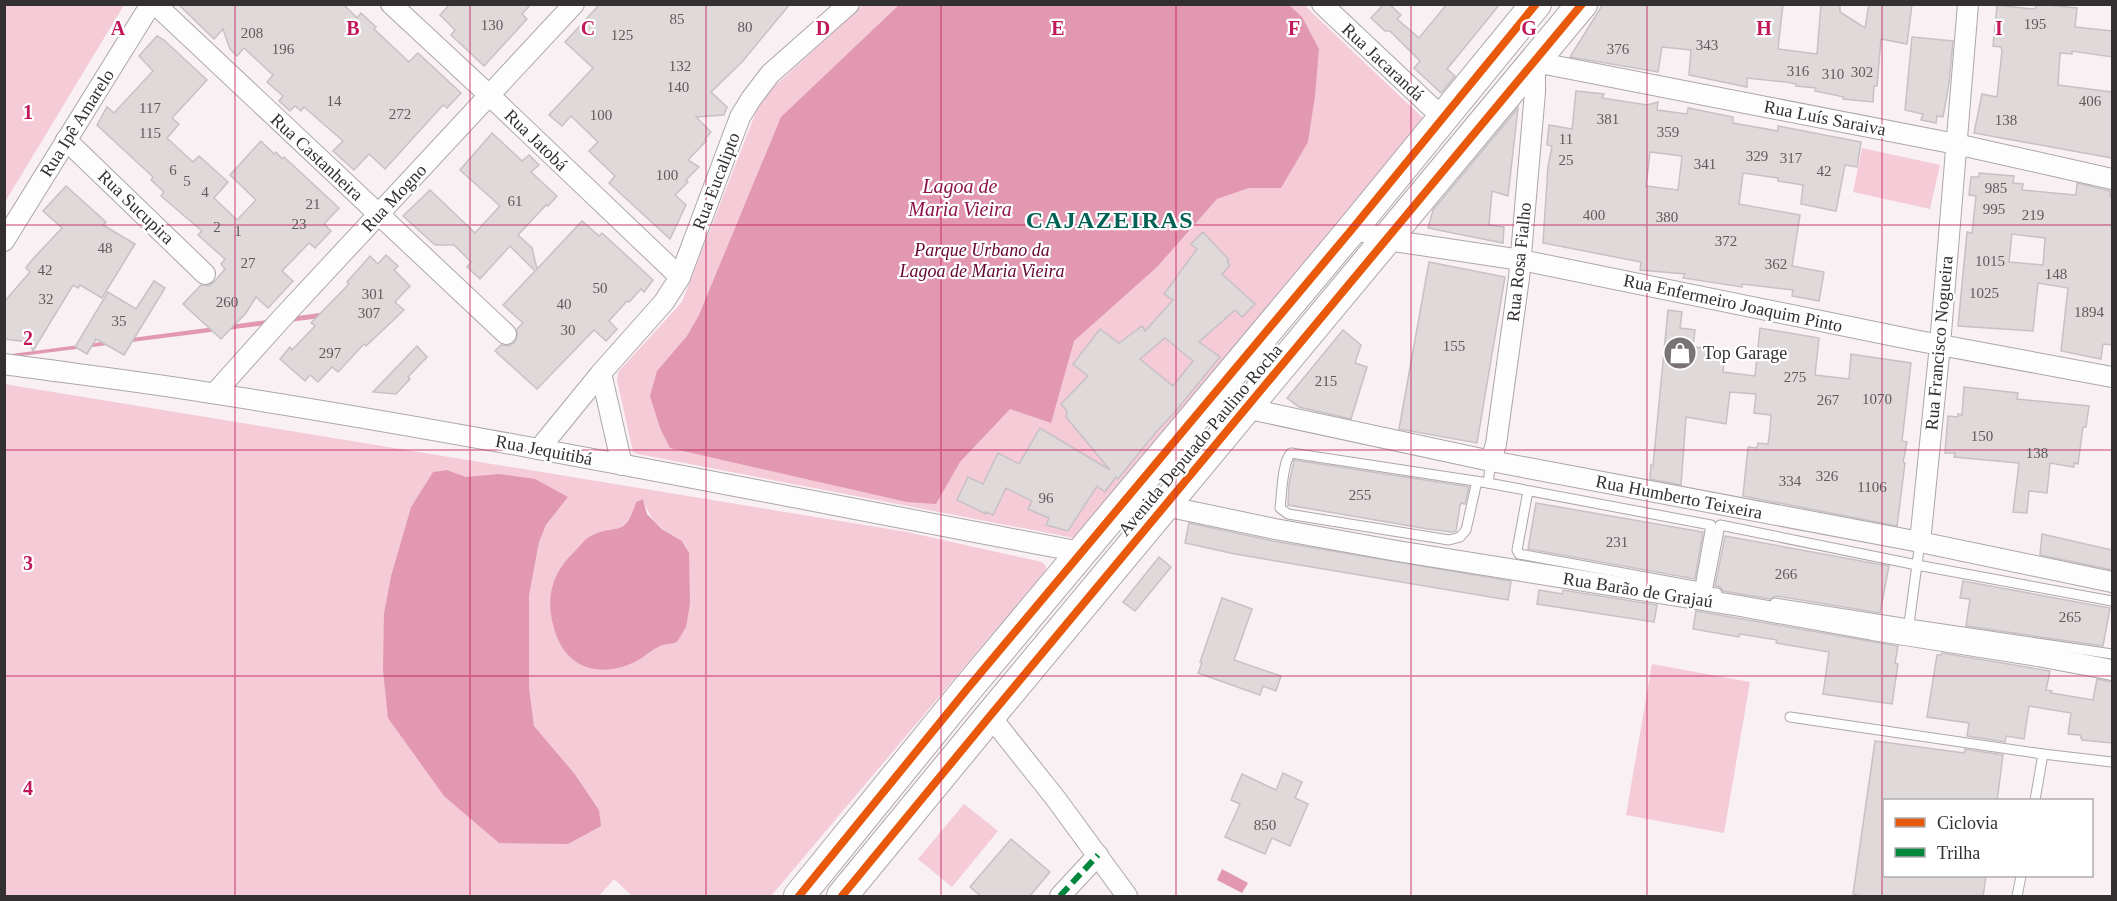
<svg xmlns="http://www.w3.org/2000/svg" width="2117" height="901" font-family="'Times New Roman',serif">
	<style>
		.green { fill: #f4cbd6; fill-rule: evenodd }
		.water { fill: #e198b0 }
		.building { fill: #dfd9da; stroke: #c7c1c3; stroke-width: 1.5; fill-rule: evenodd }
		.lines { fill: none; stroke-linecap: round; stroke-linejoin: round }
		.service-casing { stroke: #ada7a9; stroke-width: 11 }
		.minor-casing { stroke: #ada7a9; stroke-width: 22 }
		.primary-casing { stroke: #ada7a9; stroke-width: 32 }
		.service { stroke: #fefdfd; stroke-width: 9 }
		.minor { stroke: #fefdfd; stroke-width: 20 }
		.primary { stroke: #fefdfd; stroke-width: 30 }
		.quiet { stroke: #00873e; stroke-width: 6; stroke-dasharray: 12 6; stroke-linecap: butt }
		.cycleway-casing { stroke: #fff; stroke-width: 11 }
		.cycleway { stroke: #e8590c; stroke-width: 8 }
		.grid { fill: none; stroke: #c2185b; stroke-width: 1.5; stroke-opacity: 0.55 }
		.labels { text-anchor: middle; stroke-width: 4.5; stroke-linejoin: round; paint-order: stroke }
		.number-label { font-size: 15px; fill: #605a5b }
		.street-label { font-size: 18px; fill: #342f30; stroke: #fff }
		.park-label { font-size: 18px; font-style: italic; fill: #640531; stroke: #fff }
		.poi-label { font-size: 18px; fill: #342f30; stroke: #fff; text-anchor: start }
		.water-label { font-size: 20px; font-style: italic; fill: #8f154b; stroke: #fff }
		.district-label { font-size: 24px; font-weight: bold; letter-spacing: 1.5px; fill: #006155; stroke: #fff }
		.grid-label { font-size: 20px; text-anchor: middle; font-weight: bold; fill: #c2185b; stroke: #fff; stroke-width: 4.5; stroke-linejoin: round; paint-order: stroke }
	</style>
	<rect width="100%" height="100%" fill="#f8f0f2"/>
	<!-- green -->
	<g class="green">
		<path d="M5,4l119,1 -119,197 -1,-197z"/>
		<path d="M863,5h441l123,117 -353,416 -436,-84 -5,-2 -16,-72 1,-8 64,-70 74,-190 9,-17z"/>
		<path d="M1862,148l78,17 -10,44 -77,-17z"/>
		<path d="M4,384l903,148 135,30 4,4v4l-275,326h-139l-18,-17 -15,17h-594zM447,470l19,7 102,20 -22,28 -7,17 -10,54v91l5,39 40,47 25,37 -215,-197 7,-37 20,-69 22,-35zM643,499c5,16 13,26 28,35 3,2 9,5 12,8 15,17 -2,78 -6,100l-18,4 -23,16 -22,7 -25,-132c27,-8 38,-5 47,-35z"/>
		<path d="M1652,664l98,18 -26,151 -98,-18z"/>
		<path d="M964,804l34,27 -46,56 -34,-28z"/>
	</g>
	<!-- water -->
	<g class="water">
		<path d="M1289,5l13,12 17,32 -4,47 -7,46 -27,46h-32l-32,11 -60,68 -83,74 -23,82 -41,-14 -50,53 -24,42 -29,-2 -237,-54 -10,-20 -10,-32 7,-25 30,-35 12,-21 82,-198 118,-112z"/>
		<path d="M335,311l1,5 -331,42 -1,-3z"/>
		<path d="M447,470l19,7 33,-3 36,5 33,18 -22,28 -7,17 -10,54v91l5,39 40,47 25,37 2,16 -33,18 -69,-1 -55,-47 -56,-78 -5,-48 1,-57 7,-37 20,-69 22,-35z"/>
		<path d="M643,499l4,15 15,15 20,12 7,12 1,51 -4,23 -9,15c-5,2 -12,2 -17,4 -9,4 -15,11 -23,15 -32,16 -66,11 -80,-24 -13,-34 -8,-62 19,-87 4,-4 8,-10 13,-13 26,-15 35,4 47,-35z"/>
		<path d="M1222,869l26,14 -6,10 -25,-13z"/>
	</g>
	<!-- building -->
	<g class="building">
		<path d="M178,4h165l14,14 4,-5 15,14 -2,2 35,33 9,-9 43,40 -14,15 -4,-3 -58,64 -16,-15 -15,16 -21,-19 10,-10 -39,-34 -3,4 -6,-5 -5,5 -11,-10 4,-5 -16,-14 6,-7 -29,-27 -7,8 -7,-7 -7,-20 -9,10z"/>
		<path d="M450,4h81l-9,10 5,5 -43,47 -33,-31 4,-5 -15,-15z"/>
		<path d="M600,4h190l-48,58 -31,30 16,15 -3,8 -28,2 15,15 -6,7 1,2 -18,19 11,7 -13,13 2,2 -13,13 11,10 -16,34 -61,-56 6,-7 -26,-25 9,-9 -27,-26 -9,10 -13,-11 44,-47 -28,-26z"/>
		<path d="M1384,4h5l12,11 -4,4 22,19 28,-34h53l-53,65 8,7 -14,17 -27,-25 6,-7 -30,-30h-5l-14,-13z"/>
		<path d="M1603,4h180l-5,45 39,5 4,-50h19v8l25,16 4,-24h43l-5,40 -26,-5 -4,47h-3l-1,16 -30,-3 1,-2 -29,-6 1,-3 -20,-2v-2l-10,-2 -39,-4v9l-58,-12 2,-25 -29,-3 -4,25 -88,-15z"/>
		<path d="M2037,4l40,4 -2,19 37,4v26l-40,-6v3l-12,-1 -2,32 54,7v66l-138,-25 8,-39 15,3 5,-46 -1,-4 -8,-1 4,-41 35,4 4,-1z"/>
		<path d="M157,36l7,4 43,40 -35,38 7,6 -12,14 26,24 6,-6 29,26 -14,16 23,22 19,-20 -26,-25 31,-34 13,13 2,-2 6,7 2,-2 55,51 -15,16 7,7 -16,17 -6,-5 -27,28 11,10 -25,27 -12,-11 -10,16 -25,26 -38,-35 18,-19 7,1 6,-4 11,-13 -4,-5 4,-5 -27,-24 4,-4 -41,-35 3,-4 -13,-12 2,-3 -56,-52 10,-18 7,6 39,-42 -14,-15z"/>
		<path d="M1912,37l41,4 -4,43 -6,33 -6,-1 -1,7 -15,-3 2,-6 -18,-4z"/>
		<path d="M1576,91l28,3 -2,4 45,7 11,-3 -1,8 30,4 1,-6 45,9v6l45,8v-5l83,16 -4,25 -12,-2 -9,46 -35,-7 2,-19 -25,-4v-3l-35,-5 -4,31 61,11 -8,51 32,6 -5,29 -27,-5 1,-6 -51,-6v3l-59,-9 2,-4 -45,-4 1,-8 -98,-19 5,-77 4,-20 -5,-1 2,-20 23,4zM1650,152l32,4 -4,34 -32,-4z"/>
		<path d="M1518,108l-10,88 -16,-5 -3,34 15,2 -1,16 -75,-15 5,-18z"/>
		<path d="M492,133l30,28 7,-6 10,10 -8,7 26,24 -9,10 -2,-1 -28,30 14,13 5,21 45,-48 17,15 3,-3 51,47 -9,12 -3,-3 -12,13 -2,-1 -18,20 8,8 -11,12 -12,-11 -57,59 -42,-38 6,-6 8,1 5,-3 3,-6v-8l6,-6 -20,-18 32,-34 -25,-25 -30,33 -13,-12 4,-5 -17,-17h-19l-32,-29 27,-26 45,43 25,-27 -40,-36z"/>
		<path d="M1979,173l35,3 -1,7 10,1 -1,6 54,5 1,-12 33,8v5l2,1v148l-9,-1 -2,15 -40,-8 7,-63 -30,-5 -5,48 -75,-5 9,-94 5,1 4,-37 -7,-1 2,-18h8zM2012,234l33,4 -2,27 -34,-3z"/>
		<path d="M66,186l40,36 -3,3 32,19 -33,54 -22,-13 -2,3 -5,-3 -40,66 -4,-9 -25,-3v-37l26,-30 -4,-4 5,-7 31,-33 -19,-17z"/>
		<path d="M1203,232l26,28 -2,2 3,3 -8,9 33,30 -13,13 -7,-7 -36,32 21,15 -46,56 -18,19 -38,47 -2,-2 -11,15 -8,-6 -29,45 -22,-6 3,-7 -21,-9 4,-8 -26,-13 -13,27 -7,-3v2l-29,-14 11,-23 15,7 15,-31 21,11 21,-36 70,42 -44,-53 1,-6 -6,-7 27,-28 -15,-12 27,-35 19,14 23,-17 3,5 28,-31 -9,-6 33,-45 -6,-5zM1165,338l28,23 -20,25 -33,-27z"/>
		<path d="M386,255l12,11 -4,4 16,16 -15,16 9,8 -38,36 -2,-2 -26,28 -6,-5 -14,15 -8,-7 -5,6 -25,-22 10,-12 2,3 23,-24 -4,-3 38,-39 -2,-2 23,-26 8,8z"/>
		<path d="M1429,262l76,15 -28,166 -78,-14z"/>
		<path d="M154,281l11,7 -41,67 -28,-16 -9,15 -12,-7 33,-55 28,17z"/>
		<path d="M1668,310l14,2 -2,16 15,2 -2,17 21,2 -1,5 12,1 -2,17 32,4 5,-48 59,10 -4,37 34,4 2,-25 60,9 -9,78 5,1 -4,20 2,1 -8,63 -154,-30 5,-49 9,1 1,-5 10,1 2,-15 1,-14 -17,-2 2,-19 -26,-2 -4,32 -40,-7 -5,68 -31,-6 1,-14 2,1z"/>
		<path d="M1343,330l18,15 -6,18 12,4 -16,52 -52,-12 -12,-9z"/>
		<path d="M417,346l10,11 -19,20 2,2 -14,15 -23,-2z"/>
		<path d="M1964,387l54,6 -1,6 72,7 -3,21h-3l-5,37 -4,-1v4l-24,-4 -3,30 -18,-2 -2,22 -14,-1 6,-49 -65,-6 1,-4h-10l3,-37 10,1v-3l4,1z"/>
		<path d="M1294,460l170,26 5,1 -4,17 -4,-1 -1,3 -4,25 -5,1 -23,-3 -140,-24 1,-21z"/>
		<path d="M1536,503l167,29 -8,47 -167,-30z"/>
		<path d="M1189,523l84,18 238,40 -3,19 -273,-46 -50,-11z"/>
		<path d="M2042,534l70,16v20l-72,-15z"/>
		<path d="M1725,536l164,30 -9,47 -104,-17 -6,3 -47,-8 -3,-4 -5,-1z"/>
		<path d="M1159,557l12,10 -36,44 -12,-9z"/>
		<path d="M1963,581l147,27 -7,38 -137,-20 4,-27 -10,-1z"/>
		<path d="M1539,590l23,4 1,-4 94,15 -3,17 -117,-18z"/>
		<path d="M1222,598l30,11 -18,51 47,16 -5,15 -13,-5 -3,9 -62,-22 4,-10 -2,-1z"/>
		<path d="M1696,611l202,35 -3,17 3,1 -6,40 -69,-10 6,-42 -53,-9 1,-3 -37,-6 -1,3 -46,-8z"/>
		<path d="M1942,653l108,18 -4,19 6,1 -1,2 42,7 4,-21 15,3v61l-30,-3 -2,-5 -12,-1 3,-21 -42,-7 -5,33 -18,-3 -1,6 -38,-6 2,-13 -42,-6 10,-62h4z"/>
		<path d="M1875,741l89,12 1,-4 38,6 -6,46h-113v75h102l-3,21h-116l-14,-3z"/>
		<path d="M1283,773l19,9 -7,16 13,6 -18,42 -18,-8 -7,16 -40,-17 15,-33 -9,-4 11,-26 34,16z"/>
		<path d="M1011,839l39,33 -21,25h-47l-12,-10z"/>
	</g>
	<g class="lines">
		<defs>
			<g id="service">
				<path d="M1491,461l-3,22 223,42 -11,62 -181,-33 -2,-4 11,-59"/>
				<path d="M1477,481l-11,49 -6,7 -11,3 -161,-26 -8,-6c2,-14 2,-46 11,-55l197,30"/>
				<path d="M1920,542l-11,82 203,30"/>
				<path d="M1717,593l-10,-1 13,-67 197,40 195,36"/>
				<path d="M1775,603l134,21"/>
				<path d="M1790,717l253,37 69,8"/>
				<path d="M2035,800l8,-46"/>
				<path d="M2017,896l4,-20"/>
			</g>
			<g id="minor">
				<path d="M155,4l351,330"/>
				<path d="M391,4l98,91 191,182"/>
				<path d="M1322,4l122,115"/>
				<path d="M66,140l139,134"/>
				<path d="M1353,228l34,12 134,20 398,81 193,36"/>
				<path d="M4,241l147,-237"/>
				<path d="M4,364c71,10 142,18 213,30 289,45 576,104 864,158"/>
				<path d="M215,393l67,-75 292,-314"/>
				<path d="M1245,408l246,53 429,81 192,40"/>
				<path d="M539,449l62,-76"/>
				<path d="M1491,461l5,-17 23,-166 16,-186v-30l421,82 156,35"/>
				<path d="M622,465l-21,-92 63,-71 16,-25 60,-160 11,-18 19,-25 79,-70"/>
				<path d="M1165,506l110,23 122,22 343,55 133,24 165,26 74,14"/>
				<path d="M1920,542l20,-197 28,-341"/>
				<path d="M990,716l66,83 71,97"/>
				<path d="M1060,896l38,-41"/>
			</g>
			<g id="primary">
				<path d="M799,896l169,-208 385,-460 183,-224"/>
				<path d="M842,896l148,-180 592,-712"/>
			</g>
		</defs>
		<!-- service casing -->
		<use href="#service" class="service-casing"/>
		<!-- minor casing -->
		<use href="#minor" class="minor-casing"/>
		<!-- primary casing -->
		<use href="#primary" class="primary-casing"/>
		<!-- service -->
		<use href="#service" class="service"/>
		<!-- minor -->
		<use href="#minor" class="minor"/>
		<!-- primary -->
		<use href="#primary" class="primary"/>
		<!-- quiet -->
		<path class="quiet" d="M1060,896l38,-41"/>
		<defs>
			<g id="cycleway">
				<path d="M799,896l169,-208 385,-460 183,-224"/>
				<path d="M842,896l148,-180 592,-712"/>
			</g>
		</defs>
		<!-- cycleway casing -->
		<use href="#cycleway" class="cycleway-casing"/>
		<!-- cycleway -->
		<use href="#cycleway" class="cycleway"/>
	</g>
	<!-- grid -->
	<path class="grid" d="M235,4v892M470,4v892M706,4v892M941,4v892M1176,4v892M1411,4v892M1647,4v892M1882,4v892M4,225h2108M4,450h2108M4,676h2108"/>
	<!-- icons -->
	<defs>
		<symbol id="shop-disc" viewBox="-11 -11 22 22"><circle r="9.5" fill="#797374" stroke="#fff"/><path d="M-5-2.5h2.3a2.7 3.5 0 0 1 5.4 0H5L5.5 6h-11ZM-1.5-2.5h3a1.5 2.3 0 0 0-3 0Z" fill="#fff"/></symbol>
	</defs>
	<g fill-rule="evenodd">
		<use href="#shop-disc" x="1661" y="334" width="38" height="38"/>
	</g>
	<g class="labels">
		<!-- number labels -->
		<g class="number-label">
			<text x="677" y="24">85</text>
			<text x="2035" y="29">195</text>
			<text x="492" y="30">130</text>
			<text x="745" y="32">80</text>
			<text x="252" y="38">208</text>
			<text x="622" y="40">125</text>
			<text x="1707" y="50">343</text>
			<text x="283" y="54">196</text>
			<text x="1618" y="54">376</text>
			<text x="680" y="71">132</text>
			<text x="1798" y="76">316</text>
			<text x="1862" y="77">302</text>
			<text x="1833" y="79">310</text>
			<text x="678" y="92">140</text>
			<text x="334" y="106">14</text>
			<text x="2090" y="106">406</text>
			<text x="150" y="113">117</text>
			<text x="400" y="119">272</text>
			<text x="601" y="120">100</text>
			<text x="1608" y="124">381</text>
			<text x="2006" y="125">138</text>
			<text x="1668" y="137">359</text>
			<text x="150" y="138">115</text>
			<text x="1566" y="144">11</text>
			<text x="1757" y="161">329</text>
			<text x="1791" y="163">317</text>
			<text x="1566" y="165">25</text>
			<text x="1705" y="169">341</text>
			<text x="173" y="175">6</text>
			<text x="1824" y="176">42</text>
			<text x="667" y="180">100</text>
			<text x="187" y="186">5</text>
			<text x="1996" y="193">985</text>
			<text x="205" y="197">4</text>
			<text x="515" y="206">61</text>
			<text x="313" y="209">21</text>
			<text x="1994" y="214">995</text>
			<text x="1594" y="220">400</text>
			<text x="2033" y="220">219</text>
			<text x="1667" y="222">380</text>
			<text x="299" y="229">23</text>
			<text x="217" y="232">2</text>
			<text x="238" y="236">1</text>
			<text x="1726" y="246">372</text>
			<text x="105" y="253">48</text>
			<text x="1990" y="266">1015</text>
			<text x="248" y="268">27</text>
			<text x="1776" y="269">362</text>
			<text x="45" y="275">42</text>
			<text x="2056" y="279">148</text>
			<text x="600" y="293">50</text>
			<text x="1984" y="298">1025</text>
			<text x="373" y="299">301</text>
			<text x="46" y="304">32</text>
			<text x="227" y="307">260</text>
			<text x="564" y="309">40</text>
			<text x="2089" y="317">1894</text>
			<text x="369" y="318">307</text>
			<text x="119" y="326">35</text>
			<text x="568" y="335">30</text>
			<text x="1454" y="351">155</text>
			<text x="330" y="358">297</text>
			<text x="1795" y="382">275</text>
			<text x="1326" y="386">215</text>
			<text x="1877" y="404">1070</text>
			<text x="1828" y="405">267</text>
			<text x="1982" y="441">150</text>
			<text x="2037" y="458">138</text>
			<text x="1827" y="481">326</text>
			<text x="1790" y="486">334</text>
			<text x="1872" y="492">1106</text>
			<text x="1360" y="500">255</text>
			<text x="1046" y="503">96</text>
			<text x="1617" y="547">231</text>
			<text x="1786" y="579">266</text>
			<text x="2070" y="622">265</text>
			<text x="1265" y="830">850</text>
		</g>
		<!-- street labels -->
		<g class="street-label">
			<text transform="translate(1383 62) rotate(43)" y="6">Rua Jacarandá</text>
			<text transform="translate(1825 118) rotate(11)" y="6">Rua Luís Saraiva</text>
			<text transform="translate(77 123) rotate(-58)" y="6">Rua Ipê Amarelo</text>
			<text transform="translate(536 140) rotate(44)" y="6">Rua Jatobá</text>
			<text transform="translate(317 157) rotate(43)" y="6">Rua Castanheira</text>
			<text transform="translate(716 181) rotate(-69)" y="6">Rua Eucalipto</text>
			<text transform="translate(394 198) rotate(-47)" y="6">Rua Mogno</text>
			<text transform="translate(136 207) rotate(44)" y="6">Rua Sucupira</text>
			<text transform="translate(1519 262) rotate(-84)" y="6">Rua Rosa Fialho</text>
			<text transform="translate(1733 303) rotate(12)" y="6">Rua Enfermeiro Joaquim Pinto</text>
			<text transform="translate(1939 343) rotate(-85)" y="6">Rua Francisco Nogueira</text>
			<text transform="translate(1200 440) rotate(-50)" y="6">Avenida Deputado Paulino Rocha</text>
			<text transform="translate(544 450) rotate(11)" y="6">Rua Jequitibá</text>
			<text transform="translate(1679 497) rotate(11)" y="6">Rua Humberto Teixeira</text>
			<text transform="translate(1638 590) rotate(9)" y="6">Rua Barão de Grajaú</text>
		</g>
		<!-- park labels -->
		<g class="park-label">
			<text x="982" y="256">Parque Urbano da<tspan x="982" dy="21">Lagoa de Maria Vieira</tspan></text>
		</g>
		<!-- poi labels -->
		<g class="poi-label">
			<text x="1703" y="359">Top Garage</text>
		</g>
		<!-- water labels -->
		<g class="water-label">
			<text x="960" y="193">Lagoa de<tspan x="960" dy="23">Maria Vieira</tspan></text>
		</g>
		<!-- district labels -->
		<g class="district-label">
			<text x="1110" y="228">CAJAZEIRAS</text>
		</g>
	</g>
	<g class="grid-label">
		<text x="118" y="35">A</text>
		<text x="353" y="35">B</text>
		<text x="588" y="35">C</text>
		<text x="823" y="35">D</text>
		<text x="1058" y="35">E</text>
		<text x="1294" y="35">F</text>
		<text x="1529" y="35">G</text>
		<text x="1764" y="35">H</text>
		<text x="1999" y="35">I</text>
		<text x="28" y="119">1</text>
		<text x="28" y="345">2</text>
		<text x="28" y="570">3</text>
		<text x="28" y="795">4</text>
	</g>
	<!-- border -->
	<rect width="2117" height="901" fill="none" stroke="#342f30" stroke-width="12"/>
	<!-- legend -->
	<rect x="1883" y="799" width="210" height="78" fill="#ffffff" stroke="#aeacac" stroke-width="1.5"/>
	<rect x="1895" y="818" width="30" height="9" fill="#e8590c" stroke="#aeacac" stroke-width="1.5"/>
	<text x="1937" y="829" font-size="18" fill="#342f30">Ciclovia</text>
	<rect x="1895" y="848" width="30" height="9" fill="#00873e" stroke="#aeacac" stroke-width="1.5"/>
	<text x="1937" y="859" font-size="18" fill="#342f30">Trilha</text>
</svg>
